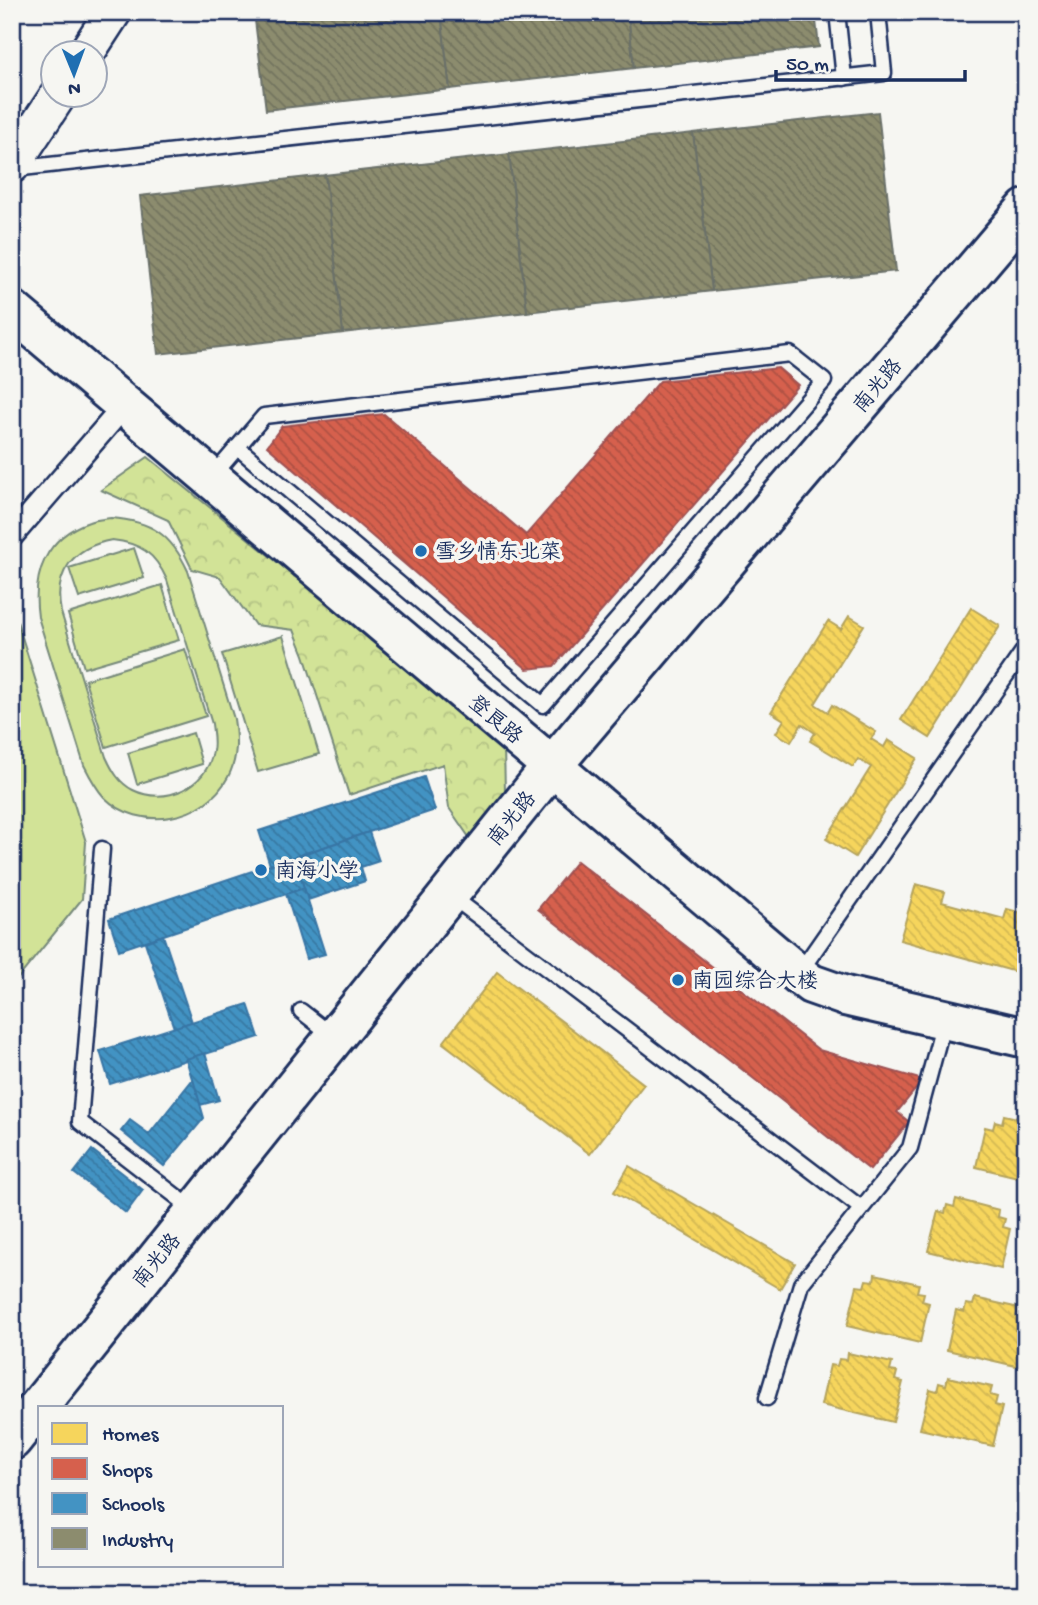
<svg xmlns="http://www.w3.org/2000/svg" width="1038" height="1605" font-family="'Gochi Hand','LXGW WenKai TC',sans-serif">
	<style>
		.green { fill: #d2e397; stroke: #76897a; stroke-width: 2; fill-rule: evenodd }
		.forest { fill: url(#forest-crowns); stroke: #76897a; stroke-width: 2 }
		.homes { fill: url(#homes-back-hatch); stroke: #b4a35d; stroke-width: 2 }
		.shops { fill: url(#shops-back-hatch); stroke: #9e5152; stroke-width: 2 }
		.schools { fill: url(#schools-back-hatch); stroke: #3775a5; stroke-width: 2 }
		.industry { fill: url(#industry-back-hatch); stroke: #6a7069; stroke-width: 2 }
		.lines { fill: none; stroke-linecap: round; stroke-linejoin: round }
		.service-casing { stroke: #1b2f5e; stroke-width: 19 }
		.pedestrian-casing { stroke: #1b2f5e; stroke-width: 26 }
		.tertiary-casing { stroke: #1b2f5e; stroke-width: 40 }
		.secondary-casing { stroke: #1b2f5e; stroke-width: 44 }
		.service { stroke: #f6f6f2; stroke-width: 14 }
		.pedestrian { stroke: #f6f6f2; stroke-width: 21 }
		.tertiary { stroke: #f6f6f2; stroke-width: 35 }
		.secondary { stroke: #f6f6f2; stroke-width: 38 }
		.poi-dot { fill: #1f6fb2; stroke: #f6f6f2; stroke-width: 2.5 }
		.labels { text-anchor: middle; stroke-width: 7; stroke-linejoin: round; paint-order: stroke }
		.street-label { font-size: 21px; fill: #1b2f5e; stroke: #f6f6f2 }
		.poi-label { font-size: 21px; fill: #1b2f5e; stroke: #f6f6f2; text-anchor: start }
	</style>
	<defs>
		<pattern id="forest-crowns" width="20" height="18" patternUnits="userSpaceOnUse" patternTransform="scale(1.75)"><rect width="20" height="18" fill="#d2e397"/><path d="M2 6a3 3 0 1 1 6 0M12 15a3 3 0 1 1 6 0" fill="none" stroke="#b4c385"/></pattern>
		<pattern id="homes-back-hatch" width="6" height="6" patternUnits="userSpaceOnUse" patternTransform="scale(1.75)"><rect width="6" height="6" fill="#f6d55c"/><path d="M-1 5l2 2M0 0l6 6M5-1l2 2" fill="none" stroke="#d2b752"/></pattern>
		<pattern id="shops-back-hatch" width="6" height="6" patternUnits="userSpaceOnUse" patternTransform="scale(1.75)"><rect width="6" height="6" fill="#d6604d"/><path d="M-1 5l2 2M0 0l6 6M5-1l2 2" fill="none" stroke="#ad5043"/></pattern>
		<pattern id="schools-back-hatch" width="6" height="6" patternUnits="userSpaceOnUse" patternTransform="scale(1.75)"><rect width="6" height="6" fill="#4393c3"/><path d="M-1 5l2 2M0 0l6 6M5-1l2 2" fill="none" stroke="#3778a2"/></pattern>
		<pattern id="industry-back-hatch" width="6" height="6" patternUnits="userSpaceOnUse" patternTransform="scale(1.75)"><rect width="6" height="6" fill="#8c8c6e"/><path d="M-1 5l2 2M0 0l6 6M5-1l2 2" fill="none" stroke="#72735e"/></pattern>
	</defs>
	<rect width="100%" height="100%" fill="#f6f6f2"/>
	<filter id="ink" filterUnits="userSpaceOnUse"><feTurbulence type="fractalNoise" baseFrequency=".0143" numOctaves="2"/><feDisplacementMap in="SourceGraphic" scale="14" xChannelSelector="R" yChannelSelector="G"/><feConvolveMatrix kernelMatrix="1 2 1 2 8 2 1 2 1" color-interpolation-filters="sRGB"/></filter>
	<g filter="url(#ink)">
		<!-- green -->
		<g class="green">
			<path d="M111,518c40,3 60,16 77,53l46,148c3,20 4,39 -6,58 -23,44 -88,56 -124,20 -9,-10 -14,-20 -20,-32l-46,-148c-6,-42 7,-80 51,-95 7,-3 15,-3 22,-4zM112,540c28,3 43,13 55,40l45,144c1,9 3,18 1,27 -6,36 -48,55 -80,39 -14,-7 -21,-20 -27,-33l-45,-145c-8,-39 12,-65 51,-72z"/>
			<path d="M134,548l10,30 -65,20 -10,-30z"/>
			<path d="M162,585l17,55 -95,28 -16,-54z"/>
			<path d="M12,605l74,237 -4,57 -70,87z"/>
			<path d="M283,636l36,118 -61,18 -36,-118z"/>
			<path d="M185,649l21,67 -100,31 -21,-67z"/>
			<path d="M193,733l9,31 -65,20 -9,-31z"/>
		</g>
		<!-- forest -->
		<path class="forest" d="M148,457l356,290 1,45 -34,48 -22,-32 -6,-44 -94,31 -45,-140 -10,-25 -39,-5 -35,-48 -28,-8 -24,-49 -67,-30z"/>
		<!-- homes -->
		<g class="homes">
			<path d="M971,608l29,18 -70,112 -29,-18z"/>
			<path d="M849,616l15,9 -49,79 13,8 4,-7 44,27 -5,7 13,8 4,-7 29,18 -62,99 -29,-18 45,-72 -13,-8 -5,8 -43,-26 5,-8 -13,-9 -11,18 -15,-9 8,-13 -13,-8 57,-91 13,8z"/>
			<path d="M916,884l29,8 -3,10 62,17 3,-10 19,5v39l-6,20 -120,-33z"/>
			<path d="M497,972l147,112 -54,70 -147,-111z"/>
			<path d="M1004,1115l22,5v59l-50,-12 9,-40 8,2 2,-8 7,2z"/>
			<path d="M629,1166l166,97 -15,26 -166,-97z"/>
			<path d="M956,1199l43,11 -1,7 7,2 -2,8 7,2 -9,40 -73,-18 10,-40 7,2 2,-8 7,2z"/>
			<path d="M875,1274l44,10 -2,8 7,1 -2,8 7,2 -9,40 -73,-17 10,-40 7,1 2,-7 8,1z"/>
			<path d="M975,1298l44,10 -3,8 8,2 -2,7 4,1v16l-6,25 -73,-17 9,-40 8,2 2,-8 7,1z"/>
			<path d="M848,1353l44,10 -2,8 7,1 -2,8 8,2 -10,40 -72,-17 9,-40 7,1 2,-7 8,1z"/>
			<path d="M948,1377l44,10 -2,8 7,2 -2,8 7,2 -9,39 -73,-17 10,-40 7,2 2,-8 7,2z"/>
		</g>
		<!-- shops -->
		<g class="shops">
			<path d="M778,368l20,17 -244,281 -27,3 -260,-223 15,-20 102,-12 142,121 134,-154z"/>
			<path d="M577,861l242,189 104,30 -26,32 12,10 -39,48 -332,-261z"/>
		</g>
		<!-- schools -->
		<g class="schools">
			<path d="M424,777l11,33 -165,55 -11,-34z"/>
			<path d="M369,832l10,29 -18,6 4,14 -57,19 -14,-43z"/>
			<path d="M294,857l10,31 -185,62 -10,-31z"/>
			<path d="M304,888l21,66 -19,5 -20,-65z"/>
			<path d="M163,935l29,87 -18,6 -29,-86z"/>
			<path d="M248,1004l11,33 -149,47 -10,-33z"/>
			<path d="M205,1053l14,47 -19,5 -14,-46z"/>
			<path d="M193,1079l11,39 -40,48 -43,-35 9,-11 19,14z"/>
			<path d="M92,1150l51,40 -17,23 -52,-40z"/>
		</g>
		<!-- industry -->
		<g class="industry">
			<path d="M254,12h187l9,77 -184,21z"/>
			<path d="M441,12h187l6,56 -184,21z"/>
			<path d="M628,12h187l4,35 -185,21z"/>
			<path d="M878,112l18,159 -184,20 -19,-158z"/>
			<path d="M693,133l19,158 -185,21 -18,-158z"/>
			<path d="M509,154l18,158 -184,21 -18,-158z"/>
			<path d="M325,175l18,158 -185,21 -18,-158z"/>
		</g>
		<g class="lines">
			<defs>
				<g id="service">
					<path d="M837,12l7,66"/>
					<path d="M13,169l871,-96 -6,-61"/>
					<path d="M212,477l52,-61 526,-62 34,27 -281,324 -306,-258"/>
					<path d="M102,849l-22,273 114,88"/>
					<path d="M450,895l411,313"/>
					<path d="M799,973l227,-326"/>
					<path d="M301,1011l32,25"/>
					<path d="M767,1398l34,-114 109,-136 34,-127"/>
				</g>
				<path id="pedestrian" d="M12,536l113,-131"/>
				<g id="tertiary">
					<path d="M87,52l26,-40"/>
					<path d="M12,165l47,-71"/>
				</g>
				<g id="secondary">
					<path d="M12,310l786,664 13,10 34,12 181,42"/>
					<path d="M12,1440l540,-674 474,-557"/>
				</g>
			</defs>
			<!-- service casing -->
			<use href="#service" class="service-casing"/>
			<!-- pedestrian casing -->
			<use href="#pedestrian" class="pedestrian-casing"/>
			<!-- tertiary casing -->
			<use href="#tertiary" class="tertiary-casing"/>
			<!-- secondary casing -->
			<use href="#secondary" class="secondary-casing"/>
			<!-- service -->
			<use href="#service" class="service"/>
			<!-- pedestrian -->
			<use href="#pedestrian" class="pedestrian"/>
			<!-- tertiary -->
			<use href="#tertiary" class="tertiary"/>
			<!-- secondary -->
			<use href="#secondary" class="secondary"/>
		</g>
	</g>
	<!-- markers -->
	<g class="poi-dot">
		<circle cx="421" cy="551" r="7"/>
		<circle cx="261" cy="870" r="7"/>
		<circle cx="678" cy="980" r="7"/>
	</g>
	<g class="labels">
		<!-- street labels -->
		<g class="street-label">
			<text transform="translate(877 385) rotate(-50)" y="7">南光路</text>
			<text transform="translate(496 719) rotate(40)" y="7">登良路</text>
			<text transform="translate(511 818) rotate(-51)" y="7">南光路</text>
			<text transform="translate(156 1260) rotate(-51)" y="7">南光路</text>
		</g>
		<!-- poi labels -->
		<g class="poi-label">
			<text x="435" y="558">雪乡情东北菜</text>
			<text x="275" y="877">南海小学</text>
			<text x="692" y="987">南园综合大楼</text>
		</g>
	</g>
	<!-- margin -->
	<rect width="1038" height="1605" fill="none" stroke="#f6f6f2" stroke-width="42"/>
	<rect x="21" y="21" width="996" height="1563" fill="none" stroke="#1b2f5e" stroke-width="2.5" filter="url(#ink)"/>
	<!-- legend -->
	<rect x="38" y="1406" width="245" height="161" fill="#f6f6f2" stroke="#9ea6b7" stroke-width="2"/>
	<rect x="52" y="1423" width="35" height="21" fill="#f6d55c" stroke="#9ea6b7" stroke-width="2"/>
	<text x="102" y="1440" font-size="21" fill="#1b2f5e">Homes</text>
	<rect x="52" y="1458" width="35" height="21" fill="#d6604d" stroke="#9ea6b7" stroke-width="2"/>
	<text x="102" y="1476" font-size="21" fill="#1b2f5e">Shops</text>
	<rect x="52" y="1493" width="35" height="21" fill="#4393c3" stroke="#9ea6b7" stroke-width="2"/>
	<text x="102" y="1510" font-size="21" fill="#1b2f5e">Schools</text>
	<rect x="52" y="1528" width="35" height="21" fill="#8c8c6e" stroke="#9ea6b7" stroke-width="2"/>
	<text x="102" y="1546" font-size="21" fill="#1b2f5e">Industry</text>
	<!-- north arrow -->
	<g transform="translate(74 74) rotate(179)"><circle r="33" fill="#f6f6f2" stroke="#9ea6b7" stroke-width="2"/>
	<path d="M0-5L12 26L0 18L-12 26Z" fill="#1f6fb2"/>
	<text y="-10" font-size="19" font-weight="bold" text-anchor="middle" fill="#1b2f5e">N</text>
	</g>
	<!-- scale -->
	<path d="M776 70v10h189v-10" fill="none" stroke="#1b2f5e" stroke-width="3.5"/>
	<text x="786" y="70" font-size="21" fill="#1b2f5e" stroke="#f6f6f2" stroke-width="5" paint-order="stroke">50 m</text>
</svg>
